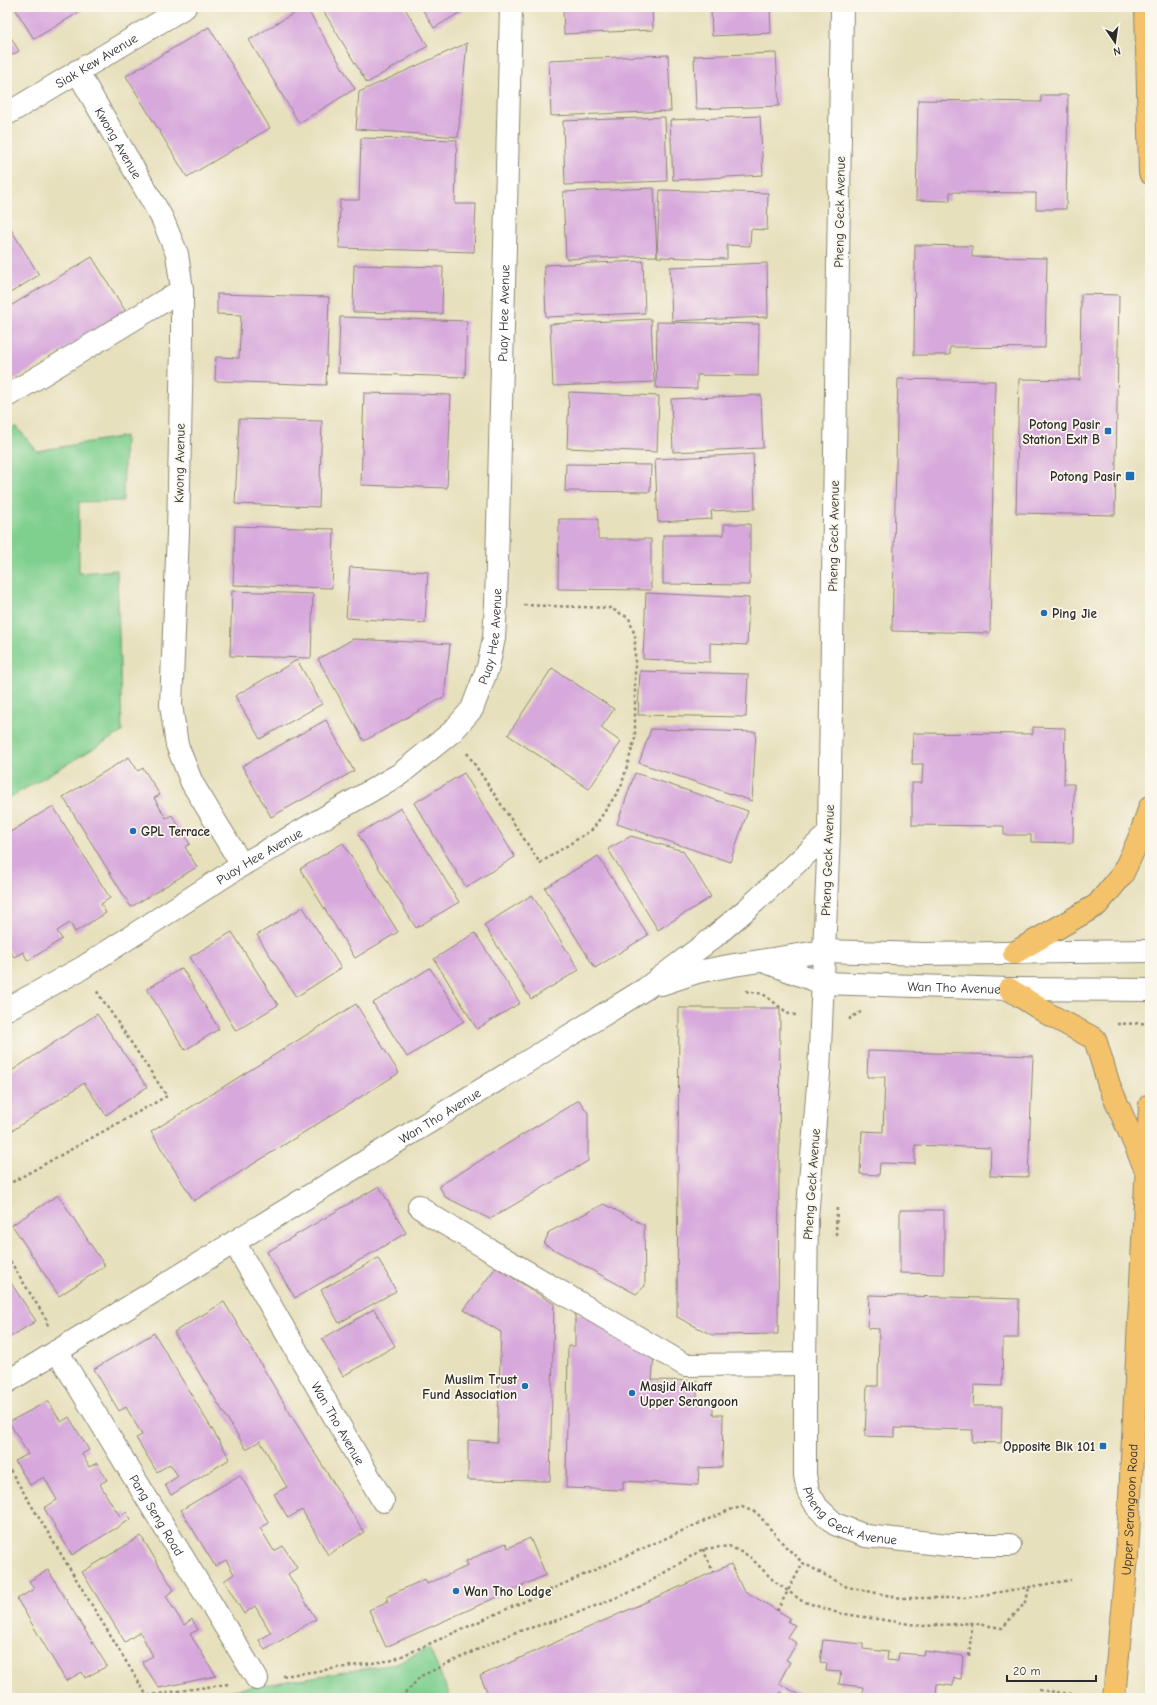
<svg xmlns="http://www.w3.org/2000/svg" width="1157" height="1705" font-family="'Comic Neue',sans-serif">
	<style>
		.green { fill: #7fcf8f; stroke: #557d5d }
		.building { fill: #d7a8dc }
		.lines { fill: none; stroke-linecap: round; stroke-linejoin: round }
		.minor-casing { stroke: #898674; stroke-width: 24 }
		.major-casing { stroke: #898674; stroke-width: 24 }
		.path { stroke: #898674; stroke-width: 2.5; stroke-dasharray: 3 3; stroke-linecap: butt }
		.minor { stroke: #fff; stroke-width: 22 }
		.major { stroke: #f4c26a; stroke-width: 22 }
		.poi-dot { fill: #1f6fb2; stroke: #fbf7ec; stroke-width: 1.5 }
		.labels { text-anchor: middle; stroke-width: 3.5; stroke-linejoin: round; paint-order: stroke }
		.street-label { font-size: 13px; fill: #2b2b2b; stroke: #fbf7ec }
		.poi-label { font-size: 13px; font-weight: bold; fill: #2b2b2b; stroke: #fbf7ec; text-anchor: end }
	</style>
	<rect width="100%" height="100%" fill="#fbf7ec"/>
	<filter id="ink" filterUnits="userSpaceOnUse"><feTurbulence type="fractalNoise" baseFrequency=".025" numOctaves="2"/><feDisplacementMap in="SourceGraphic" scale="8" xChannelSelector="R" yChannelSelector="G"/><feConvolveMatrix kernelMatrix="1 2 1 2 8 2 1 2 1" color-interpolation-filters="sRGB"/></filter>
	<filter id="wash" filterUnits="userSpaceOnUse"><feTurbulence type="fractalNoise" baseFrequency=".012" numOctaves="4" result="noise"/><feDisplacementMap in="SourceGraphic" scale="16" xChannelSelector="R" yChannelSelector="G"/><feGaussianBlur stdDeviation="0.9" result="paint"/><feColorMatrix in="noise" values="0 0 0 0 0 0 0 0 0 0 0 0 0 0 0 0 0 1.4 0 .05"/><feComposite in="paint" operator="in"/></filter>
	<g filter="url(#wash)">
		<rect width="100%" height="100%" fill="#e7e0bd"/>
		<!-- green -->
		<g class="green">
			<path d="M16,426l21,25 88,-15 -2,65 -44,1v71l38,-3 5,162 -115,67v-368z"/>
			<path d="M429,1648l22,50h-268l211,-34z"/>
		</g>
		<g id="blocks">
			<!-- building -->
			<g class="building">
				<path d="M14,7h74l-54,32z"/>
				<path d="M304,7h2l49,82 -56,34 -50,-83z"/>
				<path d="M321,7h83l24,39 -61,37z"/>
				<path d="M421,7h48l-35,21z"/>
				<path d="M563,7h89l1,23 -89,4z"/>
				<path d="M711,7h59l1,26 -59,3z"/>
				<path d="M209,27l61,101 -83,49 -61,-101z"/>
				<path d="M7,31l12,20 -12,7z"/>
				<path d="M467,43l-9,94 -102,-8 3,-37z"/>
				<path d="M776,53l3,53 -83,3 -2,-53z"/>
				<path d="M668,55l3,56 -120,5 -2,-56z"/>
				<path d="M1041,95h27l-2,114h-30v-16l-86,-1v9l-34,-1 2,-100 123,2z"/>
				<path d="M760,116l3,59 -90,5 -3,-60z"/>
				<path d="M665,117l2,64 -102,4 -2,-64z"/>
				<path d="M361,138l96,2 -2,64h21l-2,48 -135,-4 1,-48h19z"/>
				<path d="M654,188l3,68 -91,3 -3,-67z"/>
				<path d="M660,190l108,3 -1,37 -16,-1 -1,17 -23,-1v14l-70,-2z"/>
				<path d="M7,223l32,52 -32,20z"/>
				<path d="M915,245l57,1v11l75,1 -2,90 -95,-1v8h-36z"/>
				<path d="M92,257l34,55 -119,72v-76z"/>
				<path d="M643,261l2,52 -99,4 -2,-52z"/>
				<path d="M767,263l1,54 -96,4 -2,-54z"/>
				<path d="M354,265l89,2 -1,47 -89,-2z"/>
				<path d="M217,294l112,3 -3,88 -111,-4 1,-24 23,1 2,-43 -24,-1z"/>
				<path d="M1081,294l38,1 -4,220 -99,-2 3,-134 61,1z"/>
				<path d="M340,317l127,4 -2,56 -127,-4z"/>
				<path d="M651,319l3,63 -101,4 -3,-62z"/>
				<path d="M657,322l102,2 -1,52 -61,-1v14l-41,-1z"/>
				<path d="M898,379l97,2 -5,252 -98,-2z"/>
				<path d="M569,392l90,4 -2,56 -90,-4z"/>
				<path d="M364,393l87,2 -4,93 -86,-3z"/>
				<path d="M761,395l2,53 -90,4 -2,-53z"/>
				<path d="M239,419l83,2 -3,86 -84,-3z"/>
				<path d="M753,454l2,55 -44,2 1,8 -54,3 -3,-63z"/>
				<path d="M566,464l85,1 -1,27 -85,-1z"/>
				<path d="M559,519h39v20h53v51l-93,-1z"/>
				<path d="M724,524h26v61l-87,-1v-49h61z"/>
				<path d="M235,526l99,3 -2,59 -99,-3z"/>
				<path d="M350,567l78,5 -3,51 -79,-5z"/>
				<path d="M232,591l81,3 -2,64 -81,-2z"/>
				<path d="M646,593l103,5 -2,47 -37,-2v19l-67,-3z"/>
				<path d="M353,639l97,5 -6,53 -80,44 -46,-82z"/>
				<path d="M297,660l25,44 -62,35 -25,-43z"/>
				<path d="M552,668l62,41 -13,19 20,14 -32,47 -81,-54z"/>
				<path d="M640,671l108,3 -2,43 -108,-2z"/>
				<path d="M326,720l28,51 -83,46 -29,-51z"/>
				<path d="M1033,727l32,1 -1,56h10l-1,59 -42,-1v-7h-27v-9l-92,-1v-42h10l1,-19h-11l1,-31 120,1z"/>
				<path d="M651,729l105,3 -4,69 -113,-38z"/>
				<path d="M129,757l9,14 5,-3 17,27 -6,3 12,20 6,-3 18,29 -5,3 12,20 -66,40 -68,-110z"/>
				<path d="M464,773l51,84 -49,30 -52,-84z"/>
				<path d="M635,773l113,38 -18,51 -113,-38z"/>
				<path d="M53,806l57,92 -9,6 5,9 -31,19 -5,-9 -13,8 5,8 -34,22 -5,-9 -9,5 -7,-10v-113z"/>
				<path d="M401,808l58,94 -43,26 -58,-94z"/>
				<path d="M631,836l52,15 28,46 -53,33 -50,-81z"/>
				<path d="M343,843l55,89 -43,26 -55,-89z"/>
				<path d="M598,856l50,79 -53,33 -50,-80z"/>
				<path d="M532,895l47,75 -48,29 -47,-74z"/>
				<path d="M303,907l38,61 -45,29 -39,-62z"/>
				<path d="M232,932l46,73 -42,26 -46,-74z"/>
				<path d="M475,933l45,70 -43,26 -43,-70z"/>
				<path d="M182,968l37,61 -34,21 -38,-61z"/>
				<path d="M430,968l34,53 -57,36 -34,-54z"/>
				<path d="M356,1004l43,69 -205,128 -43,-69z"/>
				<path d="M679,1008h101l-2,326 -66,1 -35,-18z"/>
				<path d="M97,1014l50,73 -41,28 -22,-32 -77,51v-60z"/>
				<path d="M868,1051l165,5 -5,121 -38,-1 1,-28 -76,-3v19l-35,-1 -1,12 -19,-1 2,-43 21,1 2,-55h-18z"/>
				<path d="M579,1100l9,13v48l-98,58 -45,-22 -6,-11z"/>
				<path d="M379,1186l27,47 -111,65 -28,-46z"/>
				<path d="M58,1195l47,71 -46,30 -47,-71z"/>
				<path d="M604,1204l40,21 1,61 -9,8 -92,-50 5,-12z"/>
				<path d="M900,1210h44v64l-44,-1z"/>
				<path d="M378,1258l18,33 -57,32 -18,-33z"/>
				<path d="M496,1267l58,37 -4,177 -82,-1v-40l29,2 4,-110 -37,-22z"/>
				<path d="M7,1277l29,44 -29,18z"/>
				<path d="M869,1295l150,4 -1,39h-15l-1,48 -28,-1 -1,21h29l-1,37 -29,-1 1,-12 -79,-2v9l-29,-1 2,-50h11l1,-57 -11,-1z"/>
				<path d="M224,1302l70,118 70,112 -36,23 -26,-45 -14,8 -14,-24 13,-7 -27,-46 -14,8 -72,-117z"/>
				<path d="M374,1309l21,37 -52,30 -21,-37z"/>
				<path d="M575,1314h9l70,41 -2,25 45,1v23h16v11h10l-1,52 -23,1 -1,17 -75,-4v9l-57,-2 2,-142h7z"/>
				<path d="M154,1333l76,126 -59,36 -6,-10 13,-9 -8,-12 -13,8 -21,-34 6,-3 -16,-28 -7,4 -25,-42z"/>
				<path d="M48,1401l13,21 8,-5 20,33 -7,4 7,13 8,-4 10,17 -7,4 9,16 11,16 6,-4 5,7 -59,36 -28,-47 13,-8 -13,-23 -14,8 -15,-24 13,-7 -19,-32z"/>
				<path d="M240,1475l29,48 -9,5 14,23 9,-5 14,22 -9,6 28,45 -51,31 -6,-10 12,-7 -16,-27 -11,8 -20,-33 10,-7 -8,-14 -11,6 -34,-56z"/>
				<path d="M141,1536l33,54 -8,6 9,15 9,14 8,-6 6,11 -8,4 26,42 -57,12 -17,-26 11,-6 -13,-24 -15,10 -43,-70z"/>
				<path d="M530,1538l16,37 -160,72 -17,-37 19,-9 -2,-4 39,-18 2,5 41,-18 -2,-5 40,-18 2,5z"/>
				<path d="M731,1564l12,26 47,28 -2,4 7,3 -8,12 10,6 -11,17 4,2 -11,21 26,15h-15l-9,-6 -4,6h-287l-10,-22z"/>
				<path d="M48,1570l59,96 -22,12 -3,-6 -16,9 -49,-82 17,-10 -5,-8z"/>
				<path d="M823,1640l40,4v5l25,3 -1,8 11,1 1,-8 24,2 1,-4 39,5 -2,23 -7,-1 -1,8 -16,-2 -1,14h-36l-38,-4 1,-7 -24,-3 2,-12 -15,-1 1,-8 -7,-1z"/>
			</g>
		</g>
	</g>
	<g filter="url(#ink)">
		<use href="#blocks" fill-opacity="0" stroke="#898674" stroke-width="1"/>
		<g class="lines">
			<defs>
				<g id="minor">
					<path id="s1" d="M842,7l-13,826 -10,240 -12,145 -2,146v111l3,16 9,16 18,17 15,6 16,6 82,9h62"/>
					<path id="s2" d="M77,71l85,147 15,36 5,36v53l-4,190 -7,172 6,40 15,38 50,82"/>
					<path id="s3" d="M7,114l178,-107"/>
					<path d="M7,396l175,-106"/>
					<path id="s4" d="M763,961l59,22 187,6 141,1"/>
					<path d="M661,984l36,-12 37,-7 90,-14 99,3 227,-3"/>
					<path id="s5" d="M7,1009l75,-41 160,-103 158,-91 53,-43 19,-22 16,-42 6,-29 2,-34 15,-597"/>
					<path d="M419,1206l11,9 255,150 120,-1"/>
					<path id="s6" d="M234,1242l149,259"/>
					<path id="s7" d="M57,1351l200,328"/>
					<path id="s8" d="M7,1382l638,-393 69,-52 34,-29 81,-75"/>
				</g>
				<g id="major">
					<path d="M1146,7l4,166"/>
					<path d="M1014,953l83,-48 25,-30 16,-34 12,-34"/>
					<path d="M1009,989l39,25 47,25 14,46 36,83"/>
					<path id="s9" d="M1114,1698l13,-142 23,-451"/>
				</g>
			</defs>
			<!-- minor casing -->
			<use href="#minor" class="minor-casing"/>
			<!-- major casing -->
			<use href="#major" class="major-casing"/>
			<!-- path -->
			<g class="path">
				<path d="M467,753l73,110 53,-34 28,-42 14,-49v-102l-6,-18 -19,-10 -87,-3"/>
				<path d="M746,991l17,3 26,20 7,1"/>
				<path d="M850,1020v-2l11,-6"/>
				<path d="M1117,1024l33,-1"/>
				<path d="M7,1185l160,-89 -71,-106"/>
				<path d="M836,1235l1,-29"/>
				<path d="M7,1256l39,63 2,7"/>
				<path d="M7,1465l140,231"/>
				<path d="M703,1549l10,23"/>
				<path d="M777,1611l26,-48"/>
				<path d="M969,1656l3,-33"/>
				<path d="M283,1676l110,-16 336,-150 13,-3 15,6 28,33 18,17 44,24 54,11h63l107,-18"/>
				<path d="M1039,1690l48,6"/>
				<path d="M130,1698l98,-14"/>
				<path d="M401,1698l20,-22 92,-43 51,-15 72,-28 67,-41 26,-3 20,10 25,25 28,20 36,12 85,13 49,-3 30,5 24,-26 3,-15"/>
			</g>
			<!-- minor -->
			<use href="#minor" class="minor"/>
			<!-- major -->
			<use href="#major" class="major"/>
		</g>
	</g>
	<!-- markers -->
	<g class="poi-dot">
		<rect x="1104" y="427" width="8" height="8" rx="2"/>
		<rect x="1125" y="471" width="10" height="10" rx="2"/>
		<circle cx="1044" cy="613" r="4"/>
		<circle cx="133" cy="831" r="4"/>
		<circle cx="525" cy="1386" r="4"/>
		<circle cx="632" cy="1393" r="4"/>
		<rect x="1099" y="1442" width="8" height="8" rx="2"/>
		<circle cx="456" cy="1591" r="4"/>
	</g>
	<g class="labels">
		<!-- street labels -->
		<g class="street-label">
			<text dy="5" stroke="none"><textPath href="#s3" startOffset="104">Siak Kew Avenue</textPath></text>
			<text dy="5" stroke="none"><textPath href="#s2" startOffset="83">Kwong Avenue</textPath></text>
			<text transform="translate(839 212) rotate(-89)" y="5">Pheng Geck Avenue</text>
			<text dy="5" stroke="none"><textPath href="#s5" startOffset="955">Puay Hee Avenue</textPath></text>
			<text transform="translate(179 463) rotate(-89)" y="5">Kwong Avenue</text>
			<text transform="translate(833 536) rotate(-89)" y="5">Pheng Geck Avenue</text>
			<text dy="5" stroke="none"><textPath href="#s5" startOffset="631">Puay Hee Avenue</textPath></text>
			<text dy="5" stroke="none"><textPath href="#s5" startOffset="295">Puay Hee Avenue</textPath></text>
			<text transform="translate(827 860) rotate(-88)" y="5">Pheng Geck Avenue</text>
			<text dy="5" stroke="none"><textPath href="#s4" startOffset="195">Wan Tho Avenue</textPath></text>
			<text dy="5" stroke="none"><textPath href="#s8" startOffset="508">Wan Tho Avenue</textPath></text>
			<text transform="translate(811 1184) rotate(-86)" y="5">Pheng Geck Avenue</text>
			<text dy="5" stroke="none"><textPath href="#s6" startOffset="209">Wan Tho Avenue</textPath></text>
			<text dy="5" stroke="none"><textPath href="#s9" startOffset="189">Upper Serangoon Road</textPath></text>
			<text dy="5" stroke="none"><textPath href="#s1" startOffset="1537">Pheng Geck Avenue</textPath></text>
			<text dy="5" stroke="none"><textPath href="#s7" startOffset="192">Pang Seng Road</textPath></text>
		</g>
		<!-- poi labels -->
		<g class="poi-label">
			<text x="1100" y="429">Potong Pasir<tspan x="1100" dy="15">Station Exit B</tspan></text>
			<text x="1121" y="481">Potong Pasir</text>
			<text x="1052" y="618" text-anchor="start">Ping Jie</text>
			<text x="141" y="836" text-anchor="start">GPL Terrace</text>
			<text x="517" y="1384">Muslim Trust<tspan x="517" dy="15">Fund Association</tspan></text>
			<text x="640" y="1391" text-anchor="start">Masjid Alkaff<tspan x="640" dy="15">Upper Serangoon</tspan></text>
			<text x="1095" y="1451">Opposite Blk 101</text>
			<text x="464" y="1596" text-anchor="start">Wan Tho Lodge</text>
		</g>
	</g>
	<!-- margin -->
	<rect width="1157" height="1705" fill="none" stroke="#fbf7ec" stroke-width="24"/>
	<!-- north arrow -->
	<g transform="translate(1115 42) rotate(167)" stroke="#fbf7ec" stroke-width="3" paint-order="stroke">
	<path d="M0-3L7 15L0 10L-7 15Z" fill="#2b2b2b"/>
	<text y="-6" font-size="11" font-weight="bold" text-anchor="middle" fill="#2b2b2b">N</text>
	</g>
	<!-- scale -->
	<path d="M1007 1675v6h89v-6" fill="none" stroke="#2b2b2b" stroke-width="2"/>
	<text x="1013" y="1675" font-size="12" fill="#2b2b2b" stroke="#fbf7ec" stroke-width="3" paint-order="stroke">20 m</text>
</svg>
